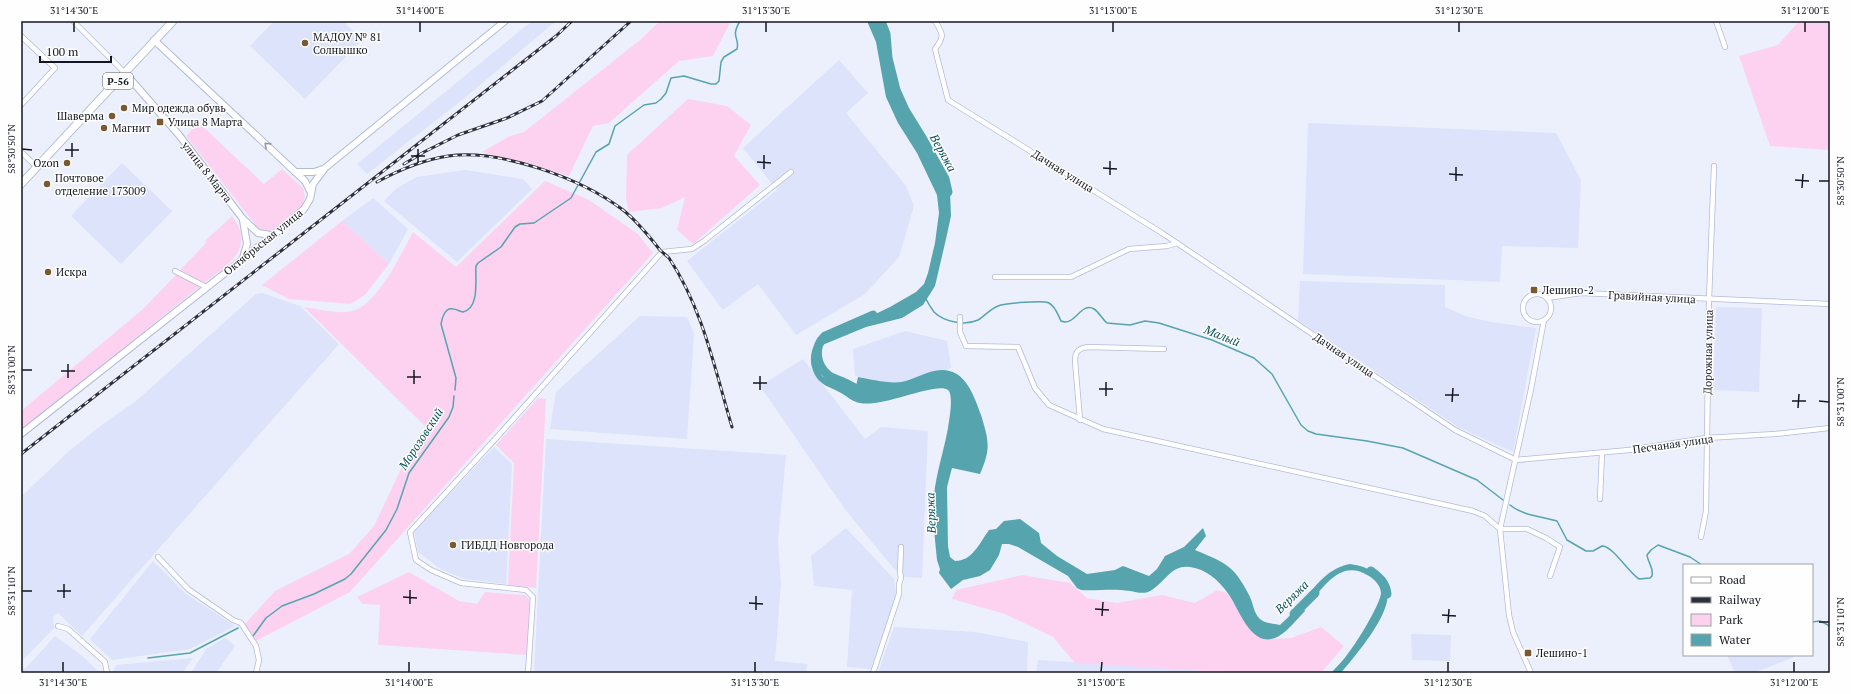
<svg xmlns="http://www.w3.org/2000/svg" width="1851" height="694" font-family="'PT Serif',serif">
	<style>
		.built { fill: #dce3fa }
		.green { fill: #fdd2f0 }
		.water { fill: #56a4ae }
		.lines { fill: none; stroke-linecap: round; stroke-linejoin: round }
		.stream { stroke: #56a4ae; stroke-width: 1.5 }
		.river { stroke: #56a4ae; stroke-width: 9 }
		.street-casing { stroke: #b2bbd8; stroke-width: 6 }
		.secondary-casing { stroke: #b2bbd8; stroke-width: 8 }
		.primary-casing { stroke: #b2bbd8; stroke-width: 9 }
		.street { stroke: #fff; stroke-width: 4.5 }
		.secondary { stroke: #fff; stroke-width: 6 }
		.primary { stroke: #fff; stroke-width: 7 }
		.rail-casing { stroke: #2d303b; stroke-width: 3 }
		.rail { stroke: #fefefe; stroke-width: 1.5; stroke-dasharray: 4.5; stroke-linecap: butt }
		.oneway { stroke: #95979b }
		.ticks { fill: none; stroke: #141721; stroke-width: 1.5 }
		.poi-dot { fill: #785a2e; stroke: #fefefe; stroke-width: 1.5 }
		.labels { text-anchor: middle; stroke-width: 3; stroke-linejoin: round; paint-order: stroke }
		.shield { fill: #fefefe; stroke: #5a5c63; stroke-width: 1 }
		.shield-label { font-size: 10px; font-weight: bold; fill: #141721 }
		.poi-label { font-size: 11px; fill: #141721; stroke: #fefefe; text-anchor: start }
		.street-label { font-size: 11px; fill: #141721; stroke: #fefefe }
		.water-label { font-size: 12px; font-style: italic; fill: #064f57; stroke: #fefefe }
		.neatline { fill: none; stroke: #141721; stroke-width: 1.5 }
		.ticks-label { font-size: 10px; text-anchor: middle; fill: #141721 }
	</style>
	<rect width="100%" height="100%" fill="#ecf0fd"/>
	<!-- built -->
	<g class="built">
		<path d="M274,21h69l19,19 -57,59 -55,-53z"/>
		<path d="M532,21h24l-94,79 -95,74 -10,-10z"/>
		<path d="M839,60l29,33 -22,20 60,73 8,20 -15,51 -34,37 -69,41 -38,-51 -35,26 -36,-49 90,-71 -34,-42z"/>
		<path d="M1308,123l248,10 25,47 -3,68 -76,-2 -2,36 -197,-8z"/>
		<path d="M122,163l50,48 -51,53 -50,-48z"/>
		<path d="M465,170l58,9 9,10 -75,73 -73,-61 13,-13 20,-11z"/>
		<path d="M373,198l35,31 -19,35 -47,-43z"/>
		<path d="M1300,281l145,4v22l20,9 26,6 45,6 -23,124 -55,-25 -160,-107z"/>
		<path d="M262,293l38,13 39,38 -257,292 -24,-23 -5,4 1,11 -31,32h-2v-163l47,-45 31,-25 37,-26 120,-107z"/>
		<path d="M1716,307l46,1 -3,84 -46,-2z"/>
		<path d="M640,316l47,1 7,17 -7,105 -137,-10 6,-37z"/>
		<path d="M905,331l42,10 4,27 -49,17 -47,-9 -2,-27z"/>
		<path d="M803,359l62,80 16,-12 47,4 -6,147 -18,-1 -8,-6 -49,-59 -87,-126z"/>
		<path d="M546,439l240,16 -8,86 3,43 -6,77 32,3 -1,9h-272z"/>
		<path d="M494,447l18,17 -6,120 -41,-5 -23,-9 -24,-18 -4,-21z"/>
		<path d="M846,528l48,51 2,15 -25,75 -24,-2 5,-77 -38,-4 -3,-30z"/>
		<path d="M153,561l33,33 49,32 -45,23 -78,11 -22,-21z"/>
		<path d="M894,627l81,5 53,10 -1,31h-149z"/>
		<path d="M1411,634l40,1 -1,26 -38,-1z"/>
		<path d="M55,636l26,19 19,18h-79v-7l4,3z"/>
		<path d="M225,638l10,8 -19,27h-25l15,-24z"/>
		<path d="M1727,655h65l2,2 -41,16h-18z"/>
		<path d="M193,658l-11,15h-69l3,-8z"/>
		<path d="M1038,660l201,13h-203z"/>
	</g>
	<!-- green -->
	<g class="green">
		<path d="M660,21h71l-18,35 -34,5 -70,62 -16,3 -24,50 -87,-24 28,-16 14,-4 116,-92z"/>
		<path d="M1799,21h31v129l-60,-4 -31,-90 39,-11z"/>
		<path d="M688,99l39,7 24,19 -17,31 26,29 -67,59 -16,-14 8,-33 -23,11 -33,4 -3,-13 1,-44z"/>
		<path d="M199,123l65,61 18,-15 21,19 2,9 -4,12 -27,21 -9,1 -7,-3 -72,-92z"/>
		<path d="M545,181l44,19 49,34 15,19 -303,339 -94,49 -13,-15 32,-35 74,-37 25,-28 27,-57 29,-38 -126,-124c14,2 29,6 43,5 28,-1 54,-58 66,-80l43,35z"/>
		<path d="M232,216c25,33 -5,49 -29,68l-23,-14 26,-27 -1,-2z"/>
		<path d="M342,221l47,43 -24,31 -15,9 -61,-5 -27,-14z"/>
		<path d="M177,274l22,13 -178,144v-20l121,-101z"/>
		<path d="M538,398l8,1 -10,189 -28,-3 6,-122 -18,-18z"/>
		<path d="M409,572l50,29 18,3 8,-12 40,3 3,3 2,5 -3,52 -149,-10 2,-40 -18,-1 -5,-7z"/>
		<path d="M1022,575l48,8 17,15 30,5 45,-8 33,8 22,-13 10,3 24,36 17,10 23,-1 30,-11 23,19 -23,27h-82l-164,-10 -22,-26 -48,-23 -53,-15 4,-9z"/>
	</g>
	<!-- water -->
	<g class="water">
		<path d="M867,21h13l9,19 2,11 -2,13 8,36 31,49 22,42 1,25 -5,23 -11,47 -12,19 -21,13 -36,9 -46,19 -4,11 3,13 3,6 5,3 28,12 3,-14c11,2 32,7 43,5 13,-2 27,-12 41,-12 24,0 32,26 39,45 8,26 10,34 -1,59l-28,-6 -5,19 1,59 2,11 5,4c17,0 24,-17 34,-31l7,-1 8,-8 16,-2 19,14 2,10 16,13 30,18 28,-4 8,-4 26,10 8,-7 8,-13 19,-9 19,-19 3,8 -11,14c31,13 39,15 55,47 3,6 4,17 10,22 6,5 13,4 20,6l21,-20 4,6c-8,8 -16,19 -26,25 -28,16 -40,-29 -52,-44 -9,-12 -21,-23 -37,-25 -20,-3 -26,18 -42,25 -6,2 -12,0 -18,-1 -17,-3 -32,0 -49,-1l-4,-2 -9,-12 -50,-29 -9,-3h-7l-3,11 -9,15 -10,6 -17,4 -12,9 -12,-16 1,-4 -3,-9c-2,-21 -5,-43 -3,-64 2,-23 10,-45 14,-68 1,-7 6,-33 0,-38 -11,-9 -66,18 -88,13 -7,-1 -12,-6 -19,-10 -10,-6 -20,-7 -26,-18 -6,-11 -5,-22 0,-32l75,-36 26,-15 8,-8 4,-11 7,-30 4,-30 -2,-18 -20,-42 -19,-30 -12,-26 -10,-55z"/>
		<path d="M1350,564c12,2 19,4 28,12 3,3 8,8 9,12 7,24 -32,68 -46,85h-10c6,-7 13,-13 18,-21 7,-8 32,-49 32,-59 0,-7 -7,-14 -12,-17 -28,-18 -44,10 -60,27l-3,-6c13,-15 23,-29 44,-33z"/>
	</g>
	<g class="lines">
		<!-- stream -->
		<g class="stream">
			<path d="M926,299c2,4 5,9 8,13 10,10 31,14 44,8 7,-4 12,-11 20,-14 7,-3 46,-6 51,-3 7,4 9,12 12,18 14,6 20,-20 33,-12 5,3 8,10 13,14l23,2 15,-4 14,2 53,17 42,18 18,16 29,51 7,6 8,3 51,7 36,7 74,32 26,20"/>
			<path d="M455,390l1,-12 -15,-54c1,-6 4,-17 12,-15 3,0 6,2 10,3 17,-4 12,-33 13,-46l2,-3 23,-16 14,-20 5,-3 14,-1 37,-25 25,-46 13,-8 6,-18 29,-21 12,-2 5,-4 5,-6 5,-15 13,-2 27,8h5l3,-3 2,-19 3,-5 13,-8c3,-12 -7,-11 3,-28"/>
			<path d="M1510,505c14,11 30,11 47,16l10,19 19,11h7l9,-5c11,0 26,26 37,33l11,-1 2,-2c2,-8 -4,-13 -5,-21l4,-5 7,-5 32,12 12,8"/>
			<path d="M1812,622l8,-1 10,5"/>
			<path d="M253,636l13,-18 16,-12 32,-12 31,-15 6,-5 35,-44 11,-21 12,-36 40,-56 4,-10 1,-11"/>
			<path d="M148,658l42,-5 48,-25"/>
		</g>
		<!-- river -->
		<g class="river">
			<path d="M881,21l5,13 2,24 8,32 9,20 16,26 24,43 3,13"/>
			<path d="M866,392c-8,-1 -14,-6 -21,-9 -5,-3 -12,-4 -17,-8 -12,-10 -15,-28 -3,-39l48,-21"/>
			<path d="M1371,571c8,6 15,12 16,23"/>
			<path d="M1294,614l21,-21"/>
		</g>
		<defs>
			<g id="street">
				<path d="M73,21l52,52"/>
				<path d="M935,21c8,13 10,15 0,28l13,51 214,133 293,197 61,30 113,-10 77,-12 69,-4 55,-6"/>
				<path d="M1716,21l9,26"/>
				<path d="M21,36l34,32 -34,37"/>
				<path d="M21,152l16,15"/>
				<path d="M175,271l31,16"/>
				<path d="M995,277h76l58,-28 38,-3 10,-3"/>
				<circle cx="1537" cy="308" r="14"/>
				<path d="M1547,298l34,-5 249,11"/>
				<path d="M960,317v15l6,14 52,1 17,41 14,17 54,24 370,82 12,5 15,13h27l19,9 14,9 -10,29"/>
				<path d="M1080,420l-5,-59c0,-10 4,-13 14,-14l75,2"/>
				<path d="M1600,499l2,-46"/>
				<path d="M1701,537l5,-26 3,-211 5,-134"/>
				<path d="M158,557l30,32 45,31 8,3 15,23 3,14 -3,13"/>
				<path d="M58,626l10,3 37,33 2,11"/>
				<path d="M528,673l5,-76 -7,-7 -65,-7 -30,-13 -15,-10 -6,-28 88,-96 164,-184 30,-3 12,-8 87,-69"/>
				<path d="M873,673l26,-79v-10l2,-6 -1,-5 1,-26"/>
				<path d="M1531,673l-18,-41 -4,-17 -9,-86 31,-140 13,-69"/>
			</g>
			<g id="secondary">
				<path d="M154,40l151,141 5,10"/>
				<path d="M125,73l54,62 64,84 15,14 13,2"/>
				<path d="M295,172h19l9,-3"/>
				<path d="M243,258l4,-14 -4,-24"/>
				<path d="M21,434l270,-213 13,-12 6,-10 3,-15 12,-16 180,-147"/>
			</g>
			<path id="primary" d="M21,184l152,-163"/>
		</defs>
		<!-- street casing -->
		<use href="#street" class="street-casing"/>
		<!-- secondary casing -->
		<use href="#secondary" class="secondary-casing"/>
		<!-- primary casing -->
		<use href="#primary" class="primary-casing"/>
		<!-- street -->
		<use href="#street" class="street"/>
		<!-- secondary -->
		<use href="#secondary" class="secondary"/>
		<!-- primary -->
		<use href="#primary" class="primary"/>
		<defs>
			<g id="rail">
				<path d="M404,164l20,-12 34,-17 49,-17 35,-17 89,-80"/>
				<path d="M377,182c22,-12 45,-22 71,-26 52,-7 133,22 175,54 14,11 26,26 37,40 3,3 6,5 9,8 34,51 46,112 63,169"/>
				<path d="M21,454c178,-140 357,-278 535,-418l16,-15"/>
			</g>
		</defs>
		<!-- rail casing -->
		<use href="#rail" class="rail-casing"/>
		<!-- rail -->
		<use href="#rail" class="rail"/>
	</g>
	<!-- one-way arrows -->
	<defs><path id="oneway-chevron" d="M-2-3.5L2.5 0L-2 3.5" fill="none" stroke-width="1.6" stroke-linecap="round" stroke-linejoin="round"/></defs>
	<use class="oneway" href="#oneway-chevron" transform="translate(267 145) rotate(-136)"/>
	<!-- ticks -->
	<path class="ticks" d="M74,32v-10M420,32v-10M766,32v-10M1113,32v-10M1459,32v-10M1805,32v-10M22,149l10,1M65,150h14M411,156h14M72,157v-14M757,162l14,1M418,163v-14M1103,168l14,1M764,169v-14M1449,174l14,1M1110,175v-14M1795,180l14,1M1456,181v-14M1819,181h10M1802,188l1,-14M22,370h10M61,371h14M407,377h14M68,378v-14M753,383h14M414,384v-14M1099,389h14M760,390v-14M1445,395h14M1106,396v-14M1792,401h14M1819,401l10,1M1452,402l1,-14M1798,408l1,-14M22,591h10M57,591h14M403,597l14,1M64,598v-14M749,603l14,1M410,604v-14M1095,609l14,1M756,610v-14M1442,615l14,1M1102,616l1,-14M1819,622h10M1448,623l1,-14M63,672v-10M409,672v-10M755,672v-10M1101,672l1,-10M1448,672v-10M1794,672v-10"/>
	<!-- markers -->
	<g class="poi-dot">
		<circle cx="305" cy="43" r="4"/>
		<circle cx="124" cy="108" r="4"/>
		<circle cx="112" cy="116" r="4"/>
		<rect x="156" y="118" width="8" height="8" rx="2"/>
		<circle cx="104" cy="128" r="4"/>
		<circle cx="67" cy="163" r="4"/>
		<circle cx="47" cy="184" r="4"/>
		<circle cx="48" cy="272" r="4"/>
		<rect x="1530" y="286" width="8" height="8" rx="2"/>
		<circle cx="453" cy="545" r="4"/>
		<rect x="1524" y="649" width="8" height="8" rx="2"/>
	</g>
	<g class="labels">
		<!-- shield labels -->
		<rect class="shield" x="103" y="73" width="30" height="16" rx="3"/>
		<g class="shield-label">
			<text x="118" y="85">Р-56</text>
		</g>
		<!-- poi labels -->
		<g class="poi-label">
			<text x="313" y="41">МАДОУ № 81<tspan x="313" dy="13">Солнышко</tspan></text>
			<text x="132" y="112">Мир одежда обувь</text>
			<text x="104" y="120" text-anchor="end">Шаверма</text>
			<text x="168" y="126">Улица 8 Марта</text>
			<text x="112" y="132">Магнит</text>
			<text x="59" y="167" text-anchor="end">Ozon</text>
			<text x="55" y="182">Почтовое<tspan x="55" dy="13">отделение 173009</tspan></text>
			<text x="56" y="276">Искра</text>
			<text x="1542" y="294">Лешино-2</text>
			<text x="461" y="549">ГИБДД Новгорода</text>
			<text x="1536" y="657">Лешино-1</text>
		</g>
		<!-- street labels -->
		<g class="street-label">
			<text transform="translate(1063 171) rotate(32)" y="4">Дачная улица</text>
			<text transform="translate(207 172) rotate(52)" y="4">улица 8 Марта</text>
			<text transform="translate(263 242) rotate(-39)" y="4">Октябрьская улица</text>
			<text transform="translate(1652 297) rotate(3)" y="4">Гравийная улица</text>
			<text transform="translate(1708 352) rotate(-89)" y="4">Дорожная улица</text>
			<text transform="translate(1344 355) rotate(34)" y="4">Дачная улица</text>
			<text transform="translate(1673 444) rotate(-8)" y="4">Песчаная улица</text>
		</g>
		<!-- water labels -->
		<g class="water-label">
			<text transform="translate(943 153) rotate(61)" y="4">Веряжа</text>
			<text transform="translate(1222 336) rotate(22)" y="4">Малый</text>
			<text transform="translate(421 439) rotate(-57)" y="4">Морозовский</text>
			<text transform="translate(931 513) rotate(-92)" y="4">Веряжа</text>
			<text transform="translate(1292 597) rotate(-45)" y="4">Веряжа</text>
		</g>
	</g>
	<!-- border -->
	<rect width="1851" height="694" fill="none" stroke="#fefefe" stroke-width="44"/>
	<!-- legend -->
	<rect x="1683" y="564" width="130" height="92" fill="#fefefe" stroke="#a0a2a6"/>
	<rect x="1691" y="577" width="20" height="6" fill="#ffffff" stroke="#a0a2a6"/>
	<text x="1719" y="584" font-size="12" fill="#141721">Road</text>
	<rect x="1691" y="597" width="20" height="6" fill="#2d303b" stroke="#a0a2a6"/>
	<text x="1719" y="604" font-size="12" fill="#141721">Railway</text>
	<rect x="1691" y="614" width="20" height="12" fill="#fdd2f0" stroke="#a0a2a6"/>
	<text x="1719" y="624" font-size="12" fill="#141721">Park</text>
	<rect x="1691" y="634" width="20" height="12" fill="#56a4ae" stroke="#a0a2a6"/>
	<text x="1719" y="644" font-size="12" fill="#141721">Water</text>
	<!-- scale -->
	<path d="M40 56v6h71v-6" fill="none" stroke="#141721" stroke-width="2"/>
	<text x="46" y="56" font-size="12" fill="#141721" stroke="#fefefe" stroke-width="3" paint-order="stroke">100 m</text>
	<rect x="22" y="22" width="1807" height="650" class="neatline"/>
	<g class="ticks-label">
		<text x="74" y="14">31°14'30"E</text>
		<text x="420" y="14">31°14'00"E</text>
		<text x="766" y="14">31°13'30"E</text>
		<text x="1113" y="14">31°13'00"E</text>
		<text x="1459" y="14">31°12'30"E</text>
		<text x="1805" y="14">31°12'00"E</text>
		<text transform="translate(11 149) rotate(-90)" y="4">58°30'50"N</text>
		<text transform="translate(1840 181) rotate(-90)" y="4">58°30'50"N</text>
		<text transform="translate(11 370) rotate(-90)" y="4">58°31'00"N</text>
		<text transform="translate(1840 402) rotate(-90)" y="4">58°31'00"N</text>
		<text transform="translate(11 591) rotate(-90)" y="4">58°31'10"N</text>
		<text transform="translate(1840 622) rotate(-90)" y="4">58°31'10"N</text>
		<text x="63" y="686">31°14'30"E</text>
		<text x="409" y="686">31°14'00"E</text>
		<text x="755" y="686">31°13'30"E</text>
		<text x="1101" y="686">31°13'00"E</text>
		<text x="1448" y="686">31°12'30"E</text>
		<text x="1794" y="686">31°12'00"E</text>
	</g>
</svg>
